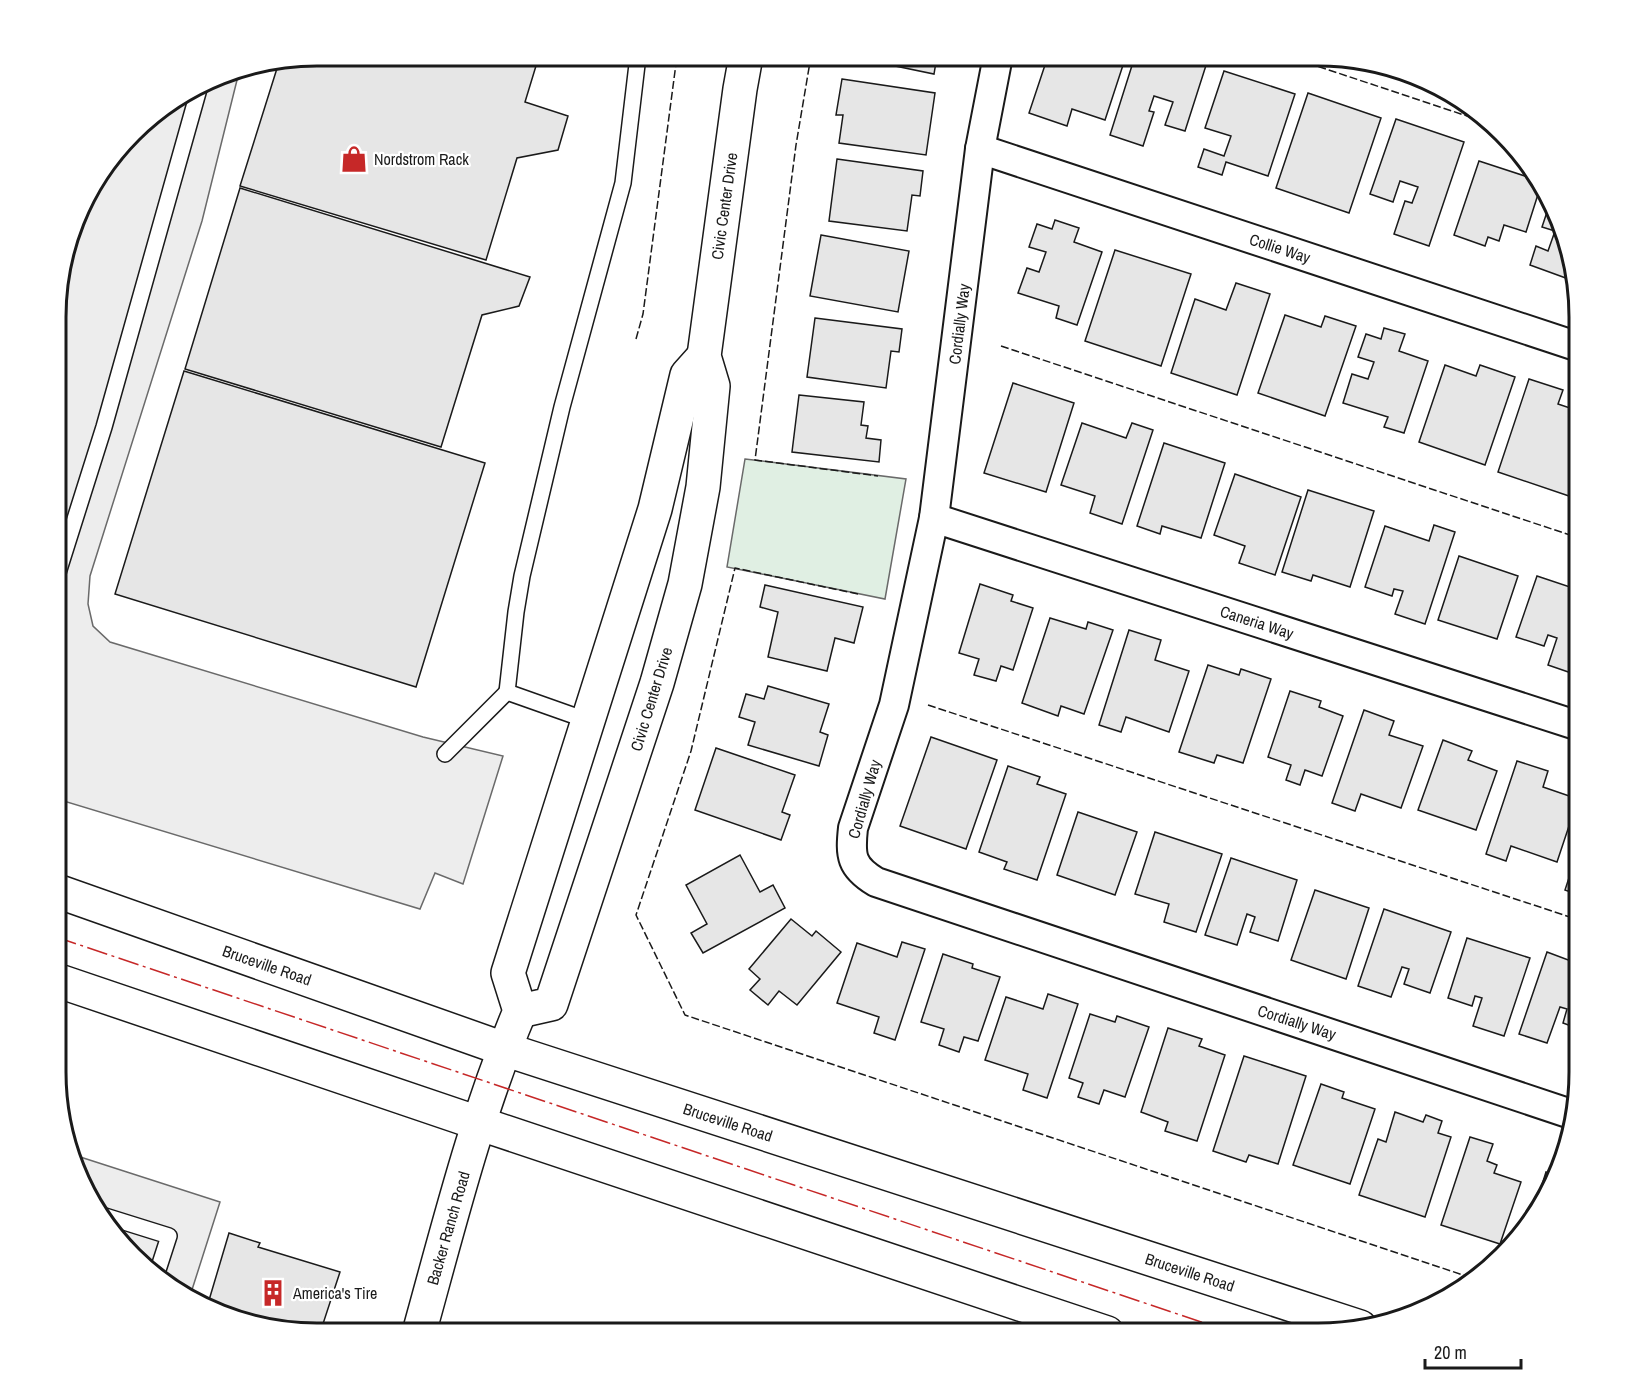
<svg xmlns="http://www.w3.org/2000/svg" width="1635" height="1389" font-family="'Archivo Narrow',sans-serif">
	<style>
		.green { fill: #e0efe3; stroke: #6a6a6a; stroke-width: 1.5 }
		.parking { fill: #ededed; stroke: #6a6a6a; stroke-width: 1.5 }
		.building { fill: #e6e6e6; stroke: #1a1a1a; stroke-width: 1.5 }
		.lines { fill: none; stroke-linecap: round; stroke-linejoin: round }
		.service-casing { stroke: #1a1a1a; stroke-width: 18 }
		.minor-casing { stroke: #1a1a1a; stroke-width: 32 }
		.tertiary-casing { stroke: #1a1a1a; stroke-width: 36 }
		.secondary-casing { stroke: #1a1a1a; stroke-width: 36 }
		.service { stroke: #fff; stroke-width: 15 }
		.minor { stroke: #fff; stroke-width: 28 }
		.tertiary { stroke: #fff; stroke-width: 33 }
		.secondary { stroke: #fff; stroke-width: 33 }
		.fence { stroke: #1a1a1a; stroke-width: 1.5; stroke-dasharray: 8 3; stroke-linecap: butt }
		.power { stroke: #c62828; stroke-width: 1.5; stroke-dasharray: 21 4.5 3 4.5; stroke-linecap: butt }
		.labels { text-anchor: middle; stroke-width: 4.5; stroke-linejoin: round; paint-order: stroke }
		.poi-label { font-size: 16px; fill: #1a1a1a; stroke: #fff; text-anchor: start }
		.street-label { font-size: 16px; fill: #1a1a1a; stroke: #fff }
		.rim { fill: none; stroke: #1a1a1a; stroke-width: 3 }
	</style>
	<rect width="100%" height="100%" fill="#fff"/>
	<!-- green -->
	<path class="green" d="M745,459l161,20 -21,120 -158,-32z"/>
	<!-- parking -->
	<g class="parking">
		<path d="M240,68l-38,153 -112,355 -2,28 5,22 17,16 313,95 80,19 -40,128 -28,-11 -15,36 -363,-110 1,-516 32,-96 55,-67 88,-50z"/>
		<path d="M71,1154l149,48 -30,94 -58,-39 -56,-85z"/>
	</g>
	<!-- building -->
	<g class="building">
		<path d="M317,56h222l-14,46 43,14 -10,34 -41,8 -31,102 -246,-74 39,-124z"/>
		<path d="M847,56h90l-3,18z"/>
		<path d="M1048,56h78l-21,64 -33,-11 -5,17 -38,-13z"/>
		<path d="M1135,56h74l-24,75 -20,-6 8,-23 -19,-6 -5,15 5,1 -11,34 -33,-11z"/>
		<path d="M1224,71l71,23 -27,82 -42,-14 -4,13 -24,-8 6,-18 20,7 7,-20 -26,-8z"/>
		<path d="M842,79l93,14 -9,62 -87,-12 4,-28h-7z"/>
		<path d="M1308,93l73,25 -32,95 -73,-25z"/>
		<path d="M1396,119l68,23 -35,104 -35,-12 11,-33 7,2 6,-16 -18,-6 -7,21 -23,-8z"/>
		<path d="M837,159l86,12 -3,25 -8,-1 -5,36 -78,-10z"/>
		<path d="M1479,161l55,18 6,9 -14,44 -22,-7 -5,16 -11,-4 -3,9 -31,-11z"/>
		<path d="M240,188l290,89 -11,29 -37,9 -41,132 -256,-78z"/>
		<path d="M1550,203l9,14 15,64 -44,-16 6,-19 12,5 7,-20 -13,-4z"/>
		<path d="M1055,220l24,8 -5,14 28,10 -25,73 -21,-7 3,-12 -41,-13 9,-25 12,4 7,-20 -17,-5 8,-23 15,5z"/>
		<path d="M821,235l88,16 -11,61 -88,-16z"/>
		<path d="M1115,250l76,24 -30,92 -76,-25z"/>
		<path d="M1236,283l34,11 -33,101 -66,-22 24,-74 31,11z"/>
		<path d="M1285,315l36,12 4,-11 31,10 -31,90 -67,-23z"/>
		<path d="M815,318l87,11 -3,23 -8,-1 -5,37 -79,-11z"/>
		<path d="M1384,328l21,6 -6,17 29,10 -24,72 -20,-6 4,-10 -45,-14 9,-29 16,5 6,-17 -16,-5 8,-23 15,5z"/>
		<path d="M1445,365l31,11 4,-11 35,12 -30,88 -66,-23z"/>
		<path d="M184,371l301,92 -69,224 -301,-93z"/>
		<path d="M1529,379l34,11 -5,14 21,7v54l-10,31 -71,-24z"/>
		<path d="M1013,383l61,20 -28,89 -62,-19z"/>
		<path d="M799,395l65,7 -3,23 7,1 -2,12 15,2 -2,22 -87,-10z"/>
		<path d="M1082,423l44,15 6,-15 21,7 -31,94 -32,-11 5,-17 -34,-11z"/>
		<path d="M1164,443l61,20 -24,75 -39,-12 -2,8 -23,-8z"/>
		<path d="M1235,474l66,23 -26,78 -36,-12 6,-17 -31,-11z"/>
		<path d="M1308,490l66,21 -24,76 -37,-12 -2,6 -29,-9z"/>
		<path d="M1434,525l21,7 -30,92 -30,-10 8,-23 -9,-2 -2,7 -27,-9 20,-61 44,15z"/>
		<path d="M1459,556l59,20 -21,63 -59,-19z"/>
		<path d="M1537,576l42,14v78l-2,7 -29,-10 9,-27 -9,-3 -4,11 -28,-9z"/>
		<path d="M980,584l33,11 -2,6 22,7 -20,62 -12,-4 -5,15 -22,-6 5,-16 -20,-6z"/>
		<path d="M765,585l98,22 -9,36 -19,-5 -8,33 -59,-14 10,-45 -18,-5z"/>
		<path d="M1050,618l36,11 2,-7 25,8 -29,84 -23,-8 -3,10 -36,-13z"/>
		<path d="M1129,630l32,10 -6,20 34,11 -20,61 -43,-15 -5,15 -22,-7z"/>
		<path d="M1208,665l31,10 2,-6 30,10 -28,84 -26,-8 -3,8 -35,-11z"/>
		<path d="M768,686l61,18 -9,28 8,3 -9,31 -71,-21 7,-23 -16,-5 7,-23 18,5z"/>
		<path d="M1290,691l31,10 -2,6 24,9 -21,60 -17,-6 -5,15 -14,-5 5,-15 -23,-8z"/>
		<path d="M1364,710l30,11 -5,14 34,11 -22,62 -40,-14 -6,17 -23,-8z"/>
		<path d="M931,737l66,23 -31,89 -66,-23z"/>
		<path d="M1443,740l29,11 -4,9 29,11 -21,59 -58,-20z"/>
		<path d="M716,748l79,27 -13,37 8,3 -9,25 -86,-30z"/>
		<path d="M1517,761l31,10 -5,16 35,12 -21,63 -46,-16 -5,15 -20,-7z"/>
		<path d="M1008,766l32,11 -3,7 29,10 -29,86 -33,-11 3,-7 -28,-10z"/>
		<path d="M1078,812l59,20 -22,63 -58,-20z"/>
		<path d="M1155,832l67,22 -26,78 -32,-10 5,-18 -34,-10z"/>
		<path d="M1579,847v48l-14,-5z"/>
		<path d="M740,855l20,37 13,-7 12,23 -82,45 -12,-20 16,-9 -21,-39z"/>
		<path d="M1231,858l66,22 -19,61 -28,-9 5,-15 -8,-3 -10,31 -32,-10z"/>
		<path d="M1315,890l54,18 -23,71 -55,-19z"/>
		<path d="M1384,909l67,23 -21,61 -26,-9 5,-15 -7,-2 -11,30 -33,-11z"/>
		<path d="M791,919l21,17 4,-5 25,21 -44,53 -18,-14 -11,14 -18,-15 10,-11 -11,-10z"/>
		<path d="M1467,938l63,20 -26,78 -31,-10 9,-28 -7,-2 -3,10 -24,-8z"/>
		<path d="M902,942l23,7 -30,91 -21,-7 5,-16 -42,-14 20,-60 40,14z"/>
		<path d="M1547,952l32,12v65l-16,-6 4,-14 -7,-2 -13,36 -28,-9z"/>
		<path d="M943,954l30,10 -1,4 28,9 -22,64 -14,-4 -5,15 -20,-7 5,-16 -23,-7z"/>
		<path d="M1048,994l30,10 -31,94 -24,-8 5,-16 -43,-14 21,-63 37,12z"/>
		<path d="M1090,1014l25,8 2,-6 32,11 -24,70 -21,-7 -5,14 -21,-7 5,-14 -14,-5z"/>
		<path d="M1168,1028l34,11 -3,7 26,9 -28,86 -32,-10 3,-9 -27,-10z"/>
		<path d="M1244,1056l62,20 -28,88 -29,-9 -3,7 -33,-11z"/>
		<path d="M1321,1084l23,8 -2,6 33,11 -25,75 -57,-19z"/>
		<path d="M1395,1112l28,10 3,-7 16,6 -4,12 13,4 -26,80 -66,-22 19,-56 8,3z"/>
		<path d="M1470,1137l23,7 -6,17 10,4 -3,8 27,9 -21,62 -59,-19z"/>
		<path d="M1546,1172l11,4 -23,34z"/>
		<path d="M229,1233l31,10 -2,4 82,25 -20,61 -103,-20 -10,-6z"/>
	</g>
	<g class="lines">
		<defs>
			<g id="service">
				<path d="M57,576l47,-149 95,-338"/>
				<path d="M507,692l9,-80 6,-36 40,-169 61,-224 15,-127"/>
				<path d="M445,754l62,-62 82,29"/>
				<path d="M105,1216l64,20 -12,37"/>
			</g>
			<g id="minor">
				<path d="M998,56l-18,93 -46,369 -40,187 -41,123c-3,28 -2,39 23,54l695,232"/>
				<path d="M980,149l599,198"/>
				<path d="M934,518l645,208"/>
			</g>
			<g id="tertiary">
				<path d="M520,1011l31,-7 106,-321 28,-99 18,-97 10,-101 -9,-30 36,-267 6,-33"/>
				<path d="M419,1333c30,-108 57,-218 101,-322l-12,-38 147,-464 32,-134 17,-19"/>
			</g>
			<g id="secondary">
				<path d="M57,891l447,158 856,278"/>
				<path d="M56,980l422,143 629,210"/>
			</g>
		</defs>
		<!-- service casing -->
		<use href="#service" class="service-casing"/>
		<!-- minor casing -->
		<use href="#minor" class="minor-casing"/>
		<!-- tertiary casing -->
		<use href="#tertiary" class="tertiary-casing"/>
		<!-- secondary casing -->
		<use href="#secondary" class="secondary-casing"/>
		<!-- service -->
		<use href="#service" class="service"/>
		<!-- minor -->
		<use href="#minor" class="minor"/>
		<!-- tertiary -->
		<use href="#tertiary" class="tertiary"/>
		<!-- secondary -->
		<use href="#secondary" class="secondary"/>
		<!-- fence -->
		<g class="fence">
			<path d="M811,56l-15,89 -41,315 123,16"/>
			<path d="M1287,56l204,68"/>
			<path d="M636,339l7,-25 34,-258"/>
			<path d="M1001,346l578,192"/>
			<path d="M858,594l-123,-26 -44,183 -55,164 49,100 787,263"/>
			<path d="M928,705l651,215"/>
		</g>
		<!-- power -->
		<path class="power" d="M56,937l1178,396"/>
	</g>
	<!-- icons -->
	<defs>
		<symbol id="shop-bare" viewBox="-9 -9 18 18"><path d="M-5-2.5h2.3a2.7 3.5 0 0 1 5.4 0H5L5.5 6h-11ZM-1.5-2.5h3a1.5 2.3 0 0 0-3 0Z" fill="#c62828" stroke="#fff" stroke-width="2.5" paint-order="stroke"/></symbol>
		<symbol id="building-bare" viewBox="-9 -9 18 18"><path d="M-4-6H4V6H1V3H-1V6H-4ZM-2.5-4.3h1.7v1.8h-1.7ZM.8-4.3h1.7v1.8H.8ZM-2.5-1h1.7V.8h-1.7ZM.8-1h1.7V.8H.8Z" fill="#c62828" stroke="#fff" stroke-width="2.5" paint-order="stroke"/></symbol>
	</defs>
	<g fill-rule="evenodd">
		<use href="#shop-bare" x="335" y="140" width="38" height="38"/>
		<use href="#building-bare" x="254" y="1274" width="38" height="38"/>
	</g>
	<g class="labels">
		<!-- poi labels -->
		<g class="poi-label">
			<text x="374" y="165">Nordstrom Rack</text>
			<text x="293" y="1299">America's Tire</text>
		</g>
		<!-- street labels -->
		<g class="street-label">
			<text transform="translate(724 206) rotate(-82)" y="6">Civic Center Drive</text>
			<text transform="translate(1280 248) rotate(18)" y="6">Collie Way</text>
			<text transform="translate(959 324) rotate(-83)" y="6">Cordially Way</text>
			<text transform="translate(1257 622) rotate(18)" y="6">Caneria Way</text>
			<text transform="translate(651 699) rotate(-73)" y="6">Civic Center Drive</text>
			<text transform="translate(864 799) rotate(-74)" y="6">Cordially Way</text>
			<text transform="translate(267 965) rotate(19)" y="6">Bruceville Road</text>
			<text transform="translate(1297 1022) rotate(18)" y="6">Cordially Way</text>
			<text transform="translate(728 1122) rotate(18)" y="6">Bruceville Road</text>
			<text transform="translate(448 1228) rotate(-74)" y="6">Backer Ranch Road</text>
			<text transform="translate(1190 1272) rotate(18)" y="6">Bruceville Road</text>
		</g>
	</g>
	<!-- crop -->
	<path d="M0 0H1635V1389H0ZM317 66H1318A251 251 0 0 1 1569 317V1072A251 251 0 0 1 1318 1323H317A251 251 0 0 1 66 1072V317A251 251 0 0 1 317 66Z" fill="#fff" fill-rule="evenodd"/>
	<path class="rim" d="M317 66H1318A251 251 0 0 1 1569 317V1072A251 251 0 0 1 1318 1323H317A251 251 0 0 1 66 1072V317A251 251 0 0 1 317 66Z"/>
	<!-- scale -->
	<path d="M1425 1359v9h96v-9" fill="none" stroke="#1a1a1a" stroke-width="3"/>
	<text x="1434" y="1359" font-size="18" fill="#1a1a1a" stroke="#ffffff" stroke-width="4.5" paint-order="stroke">20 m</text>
</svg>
